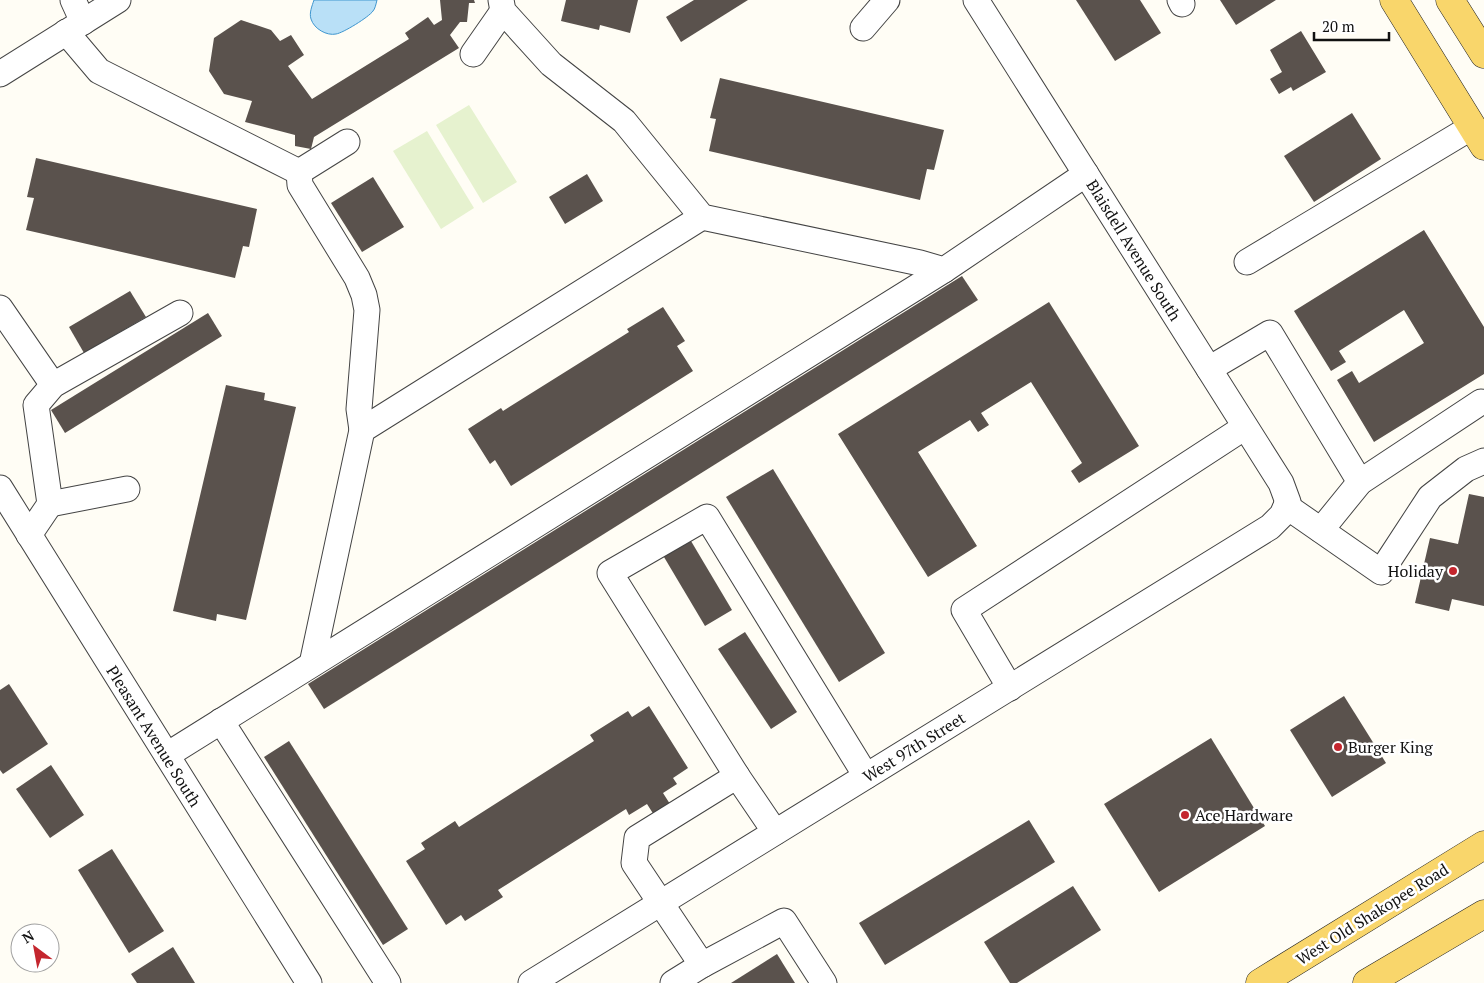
<svg xmlns="http://www.w3.org/2000/svg" width="1484" height="983" font-family="'PT Serif',serif">
	<style>
		.pitch { fill: #e6f2cf }
		.water { fill: #b9e0f7; stroke: #3f96cf }
		.building { fill: #5a524d }
		.lines { fill: none; stroke-linecap: round; stroke-linejoin: round }
		.minor-casing { stroke: #444; stroke-width: 27 }
		.major-casing { stroke: #222; stroke-width: 29 }
		.minor { stroke: #fff; stroke-width: 25 }
		.major { stroke: #f9d66b; stroke-width: 28 }
		.poi-dot { fill: #c4262e; stroke: #fff; stroke-width: 2 }
		.labels { text-anchor: middle; stroke-width: 5; stroke-linejoin: round; paint-order: stroke }
		.street-label { font-size: 16px; fill: #111; stroke: #fff }
		.poi-label { font-size: 16px; fill: #111; stroke: #fff; text-anchor: start }
	</style>
	<rect width="100%" height="100%" fill="#fffdf5"/>
	<!-- pitch -->
	<g class="pitch">
		<path d="M469,105l48,77 -34,21 -47,-78z"/>
		<path d="M427,131l47,77 -33,21 -48,-78z"/>
	</g>
	<!-- water -->
	<path class="water" d="M314,0h63c-1,4 -2,9 -4,11 -4,6 -30,22 -37,23 -9,2 -22,-5 -25,-15 -2,-6 1,-13 3,-19z"/>
	<!-- building -->
	<g class="building">
		<path d="M440,0h34l1,3h-6l-2,19h-7l-10,13 9,13 -145,89 -3,12 -16,-3v-11l-50,-13 7,-21 -28,-7 -15,-23 5,-33 27,-18 30,10 9,11 11,-6 13,20 -16,11 24,33 97,-60 -4,-6 23,-16 6,8 8,-5z"/>
		<path d="M566,0h72l-8,33 -30,-8 -1,5 -38,-9z"/>
		<path d="M694,0h54l-67,42 -15,-25z"/>
		<path d="M1076,0h64l21,33 -46,28z"/>
		<path d="M1220,0h56l-40,25z"/>
		<path d="M1301,31l25,41 -33,19 -2,-4 -12,7 -9,-15 12,-7 -12,-22z"/>
		<path d="M720,78l224,52 -10,40 -7,-1 -7,31 -211,-49 7,-32 -6,-1z"/>
		<path d="M1352,113l29,46 -67,43 -30,-46z"/>
		<path d="M36,158l221,51 -8,38 -6,-1 -8,32 -209,-48 8,-32 -7,-1z"/>
		<path d="M587,174l16,27 -38,23 -16,-27z"/>
		<path d="M373,177l31,50 -42,25 -31,-49z"/>
		<path d="M1424,230l60,97v47l-110,68 -37,-62 15,-9 7,12 65,-40 -20,-33 -65,41 7,11 -15,9 -37,-60z"/>
		<path d="M962,276l16,24 -654,409 -16,-25z"/>
		<path d="M130,291l16,26 -62,36 -15,-26z"/>
		<path d="M1049,302l90,144 -60,37 -8,-12 11,-8 -51,-81 -50,31 8,12 -11,7 -8,-12 -52,32 59,94 -49,31 -90,-143z"/>
		<path d="M663,307l22,34 -8,5 16,25 -182,115 -16,-26 -5,4 -22,-35 33,-21 2,3 126,-79 -2,-3z"/>
		<path d="M208,313l14,23 -157,97 -14,-23z"/>
		<path d="M226,385l39,8 -1,7 32,7 -50,213 -29,-6 -1,7 -43,-10z"/>
		<path d="M773,469l112,184 -46,29 -113,-185z"/>
		<path d="M1469,494l15,3v109l-32,-7 -3,12 -34,-8 15,-65 28,6z"/>
		<path d="M688,536l44,74 -27,16 -44,-74z"/>
		<path d="M745,632l52,80 -26,17 -53,-80z"/>
		<path d="M9,684l39,60 -45,30 -3,-4v-80z"/>
		<path d="M1344,696l42,67 -54,34 -42,-67z"/>
		<path d="M649,706l39,62 -15,10 4,6 -14,9 7,11 -16,11 -7,-11 -18,11 -3,-6 -128,81 5,7 -38,24 -4,-6 -15,10 -40,-64 19,-12 -4,-6 34,-22 4,6 135,-86 -4,-6 38,-24 4,6z"/>
		<path d="M1211,738l54,88 -106,66 -55,-88z"/>
		<path d="M289,741l119,188 -25,16 -119,-188z"/>
		<path d="M51,765l33,50 -34,23 -34,-49z"/>
		<path d="M1029,820l26,42 -170,103 -26,-42z"/>
		<path d="M112,849l52,82 -35,22 -51,-83z"/>
		<path d="M1073,886l28,44 -84,53h-7l-26,-41z"/>
		<path d="M173,947l22,36h-58l-6,-9z"/>
		<path d="M777,954l18,29h-64z"/>
	</g>
	<g class="lines">
		<defs>
			<g id="minor">
				<path d="M73,0l10,22"/>
				<path d="M501,0l2,11 48,53 73,57 78,96 218,46 24,7 142,-96"/>
				<path d="M1180,0l2,4"/>
				<path d="M863,28l24,-28"/>
				<path d="M66,32l33,39 200,101"/>
				<path d="M473,54l30,-43"/>
				<path d="M0,74l118,-74"/>
				<path d="M299,172l1,13 57,93 7,17 3,15 -8,99 3,21"/>
				<path d="M299,172l48,-30"/>
				<path d="M1247,262l225,-135"/>
				<path d="M0,308l53,77"/>
				<path d="M1209,369l61,-36 90,149"/>
				<path d="M0,488l309,495"/>
				<path d="M50,504l77,-15"/>
				<path d="M1286,506l95,66 49,-75 36,-28 18,-8"/>
				<path d="M1321,530l39,-48 121,-80"/>
				<path d="M29,535l21,-31 -14,-99 17,-20 127,-72"/>
				<path d="M312,664l50,-234 340,-213"/>
				<path d="M1010,688l-46,-78 281,-183"/>
				<path d="M221,721l167,262"/>
				<path d="M167,755l777,-485"/>
				<path d="M737,776l-127,-203 97,-56 159,259"/>
				<path d="M702,965l-68,-102 3,-25 100,-62 38,56"/>
				<path d="M531,983l739,-456 12,-12 6,-13 -7,-19 -305,-483"/>
				<path d="M673,983l29,-18 82,-44 40,62"/>
			</g>
			<g id="major">
				<path d="M1394,0l90,146"/>
				<path d="M1450,0l34,54"/>
				<path d="M1260,983l224,-138"/>
				<path d="M1367,983l117,-69"/>
			</g>
		</defs>
		<!-- minor casing -->
		<use href="#minor" class="minor-casing"/>
		<!-- major casing -->
		<use href="#major" class="major-casing"/>
		<!-- minor -->
		<use href="#minor" class="minor"/>
		<!-- major -->
		<use href="#major" class="major"/>
	</g>
	<!-- markers -->
	<g class="poi-dot">
		<circle cx="1453" cy="571" r="5"/>
		<circle cx="1338" cy="747" r="5"/>
		<circle cx="1185" cy="815" r="5"/>
	</g>
	<g class="labels">
		<!-- street labels -->
		<g class="street-label">
			<text transform="translate(1134 250) rotate(58)" y="6">Blaisdell Avenue South</text>
			<text transform="translate(154 736) rotate(58)" y="6">Pleasant Avenue South</text>
			<text transform="translate(914 747) rotate(-32)" y="6">West 97th Street</text>
			<text transform="translate(1372 914) rotate(-32)" y="6">West Old Shakopee Road</text>
		</g>
		<!-- poi labels -->
		<g class="poi-label">
			<text x="1443" y="577" text-anchor="end">Holiday</text>
			<text x="1348" y="753">Burger King</text>
			<text x="1195" y="821">Ace Hardware</text>
		</g>
	</g>
	<!-- north arrow -->
	<g transform="translate(35 948) rotate(328)"><circle r="24" fill="#ffffff" stroke="#a0a0a0"/>
	<path d="M0-4L9 19L0 12L-9 19Z" fill="#c4262e"/>
	<text y="-8" font-size="14" font-weight="bold" text-anchor="middle" fill="#111111">N</text>
	</g>
	<!-- scale -->
	<path d="M1314 32v8h75v-8" fill="none" stroke="#111111" stroke-width="2.5"/>
	<text x="1322" y="32" font-size="15" fill="#111111" stroke="#ffffff" stroke-width="4" paint-order="stroke">20 m</text>
</svg>
